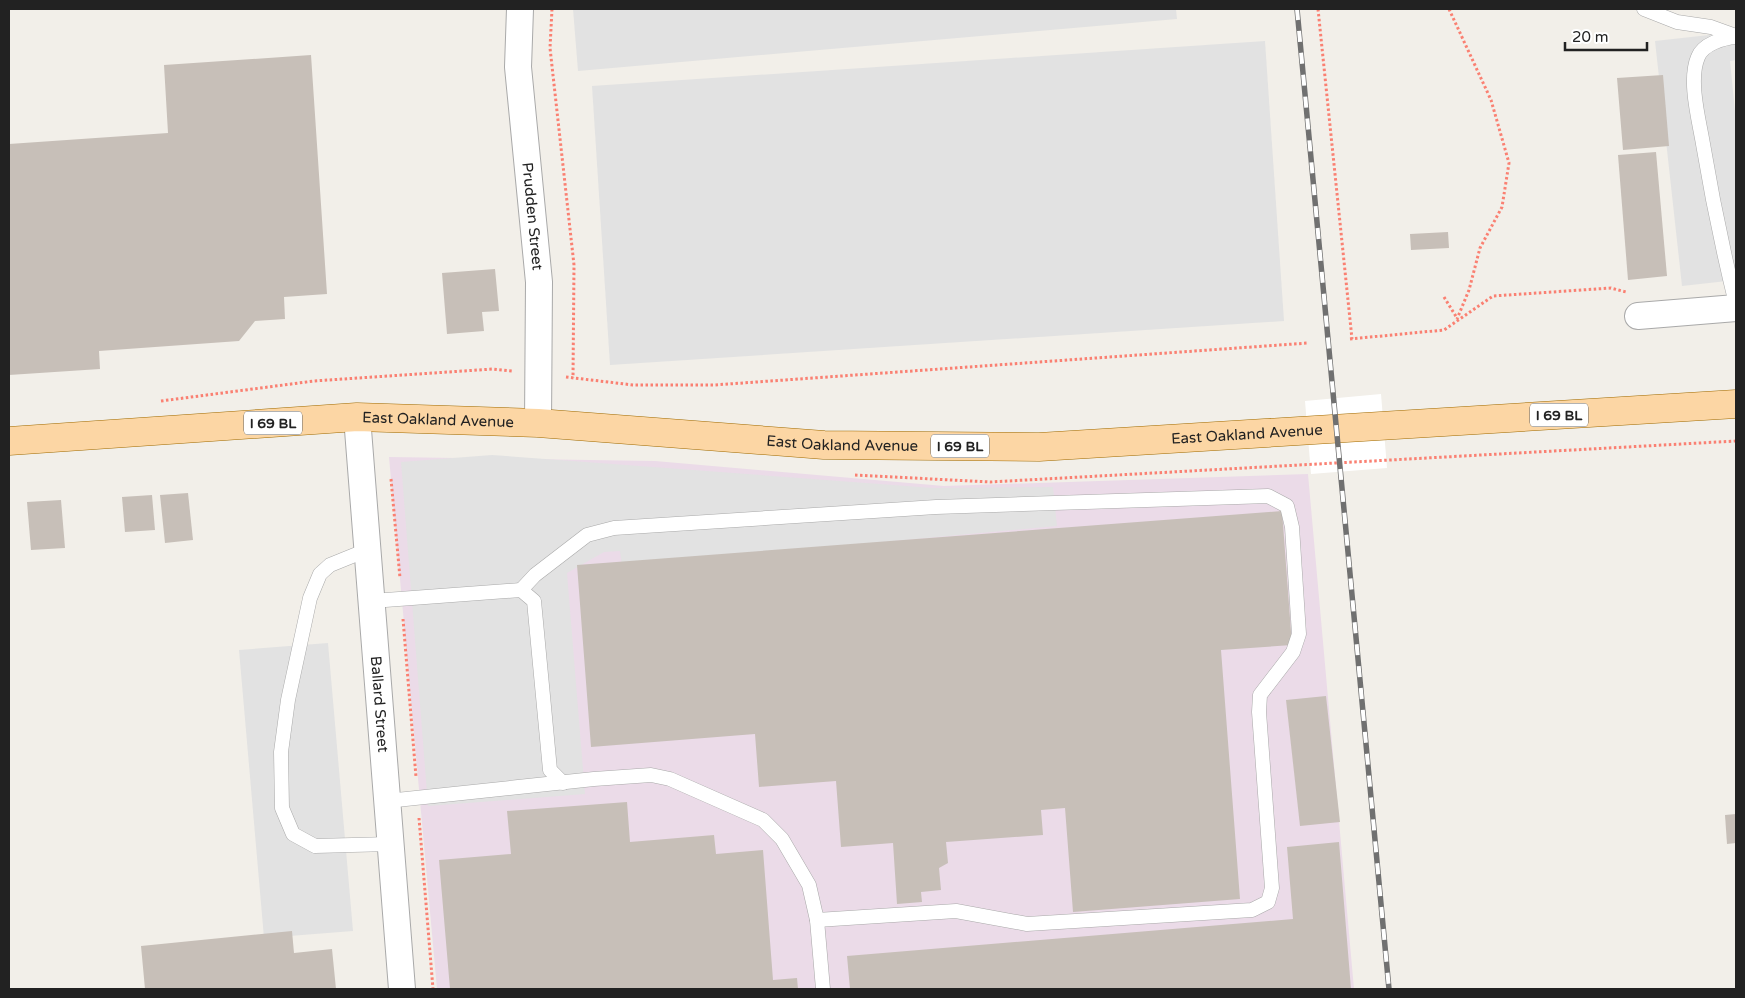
<svg xmlns="http://www.w3.org/2000/svg" width="1745" height="998" font-family="'Varela Round',sans-serif">
	<style>
		.industrial { fill: #ebdbe8 }
		.parking { fill: #e2e2e2 }
		.pier { fill: #fff }
		.building { fill: #c7bfb8 }
		.lines { fill: none; stroke-linecap: round; stroke-linejoin: round }
		.lane-casing { stroke: #a9a9a9; stroke-width: 15 }
		.street-casing { stroke: #a9a9a9; stroke-width: 28 }
		.primary-casing { stroke: #a06b00; stroke-width: 29 }
		.path { stroke: #fa8072; stroke-width: 3; stroke-dasharray: 2.5 2.5; stroke-linecap: butt }
		.lane { stroke: #fff; stroke-width: 14 }
		.street { stroke: #fff; stroke-width: 26 }
		.primary { stroke: #fcd6a4; stroke-width: 28 }
		.rail-casing { stroke: #707070; stroke-width: 5.5 }
		.rail { stroke: #fff; stroke-width: 4; stroke-dasharray: 11; stroke-linecap: butt }
		.labels { text-anchor: middle; stroke-width: 4; stroke-linejoin: round; paint-order: stroke }
		.shield { fill: #fff; stroke: #646464; stroke-width: 1 }
		.shield-label { font-size: 14px; font-weight: bold; fill: #222 }
		.street-label { font-size: 15px; fill: #222; stroke: #fff }
	</style>
	<rect width="100%" height="100%" fill="#f2efe9"/>
	<!-- industrial -->
	<path class="industrial" d="M389,457l266,4 289,25 364,-12 46,515h-917z"/>
	<!-- parking -->
	<g class="parking">
		<path d="M573,9h603l1,10 -599,52z"/>
		<path d="M1736,32v28l-6,1 6,60v159l-54,6 -27,-245z"/>
		<path d="M1265,41l19,280 -674,44 -18,-279z"/>
		<path d="M492,455l441,33 120,-1 4,39 -435,40 -2,-15 -16,1 -37,21 18,221 -157,12 -27,-344z"/>
		<path d="M328,643l25,288 -89,7 -25,-288z"/>
	</g>
	<!-- pier -->
	<path class="pier" d="M1381,394l6,74 -76,6 -6,-73z"/>
	<!-- building -->
	<g class="building">
		<path d="M311,55l16,239 -43,3 1,22 -30,2 -16,20 -140,10 1,18 -91,6v-231l159,-11 -4,-68z"/>
		<path d="M1663,75l6,71 -46,4 -6,-72z"/>
		<path d="M1656,152l11,124 -39,4 -10,-125z"/>
		<path d="M1448,232l1,16 -38,2 -1,-16z"/>
		<path d="M495,269l4,42 -17,1 2,19 -37,3 -5,-61z"/>
		<path d="M188,493l5,47 -28,3 -5,-48z"/>
		<path d="M152,495l3,35 -30,2 -3,-35z"/>
		<path d="M61,500l4,48 -34,2 -4,-48z"/>
		<path d="M1282,511l10,134 -71,5 19,249 -167,13 -8,-104 -24,2 2,25 -97,7 2,21 -9,5 2,22 -20,2 1,10 -25,2 -4,-61 -52,4 -5,-66 -77,6 -4,-53 -164,13 -14,-182z"/>
		<path d="M1326,696l14,126 -40,4 -14,-126z"/>
		<path d="M627,802l3,40 84,-7 2,19 47,-4 10,130 24,-2 1,11h-348l-11,-129 72,-6 -4,-43z"/>
		<path d="M1736,814v29l-9,1 -2,-29z"/>
		<path d="M1339,842l12,147h-501l-3,-33 446,-37 -6,-72z"/>
		<path d="M292,931l2,22 38,-4 4,40h-191l-4,-43z"/>
	</g>
	<g class="lines">
		<defs>
			<g id="lane">
				<path d="M1644,9l33,13 34,5 25,9"/>
				<path d="M1736,37c-13,1 -33,7 -38,20 -10,23 1,63 5,87 9,54 20,107 33,160"/>
				<path d="M367,550l-37,15 -10,9 -10,24 -22,102 -7,52 1,56 11,26 22,12 75,-2"/>
				<path d="M521,590l14,-15 52,-40 27,-7 322,-21 332,-11 19,10 5,21 7,107 -6,18 -33,43 -1,17 13,176 -4,14 -16,8 -225,14 -71,-13 -139,9"/>
				<path d="M372,601l149,-11 13,11 16,169 13,13"/>
				<path d="M387,801l207,-22 57,-4 19,4 93,41 19,19 27,46 8,35 6,69"/>
			</g>
			<g id="street">
				<path id="s1" d="M520,9l-2,58 21,215 -1,141"/>
				<path d="M1638,316l98,-8"/>
				<path id="s2" d="M357,417l45,572"/>
			</g>
			<g id="primary">
				<path id="s3" d="M9,441l348,-24 181,6 286,22 215,2 697,-43"/>
			</g>
		</defs>
		<!-- lane casing -->
		<use href="#lane" class="lane-casing"/>
		<!-- street casing -->
		<use href="#street" class="street-casing"/>
		<!-- primary casing -->
		<use href="#primary" class="primary-casing"/>
		<!-- path -->
		<g class="path">
			<path d="M552,9l-2,39 24,217 -1,113"/>
			<path d="M1318,9l34,330"/>
			<path d="M1449,9l42,91 18,63 -7,44 -22,41 -11,42 -12,29"/>
			<path d="M1444,297l13,21"/>
			<path d="M1350,339l94,-9 49,-34 118,-8 15,4"/>
			<path d="M566,377l67,8h81l594,-42"/>
			<path d="M161,401l153,-20 179,-12 19,2"/>
			<path d="M855,475l135,7 746,-41"/>
			<path d="M391,479l9,99"/>
			<path d="M403,619l13,158"/>
			<path d="M419,818l14,171"/>
		</g>
		<!-- lane -->
		<use href="#lane" class="lane"/>
		<!-- street -->
		<use href="#street" class="street"/>
		<!-- primary -->
		<use href="#primary" class="primary"/>
		<defs>
			<path id="rail" d="M1297,9l92,980"/>
		</defs>
		<!-- rail casing -->
		<use href="#rail" class="rail-casing"/>
		<!-- rail -->
		<use href="#rail" class="rail"/>
	</g>
	<g class="labels">
		<!-- shield labels -->
		<g class="shield">
			<rect x="1530" y="403.5" width="58" height="23" rx="4"/>
			<rect x="244" y="411.5" width="58" height="23" rx="4"/>
			<rect x="931" y="434.5" width="58" height="23" rx="4"/>
		</g>
		<g class="shield-label">
			<text x="1559" y="420">I 69 BL</text>
			<text x="273" y="428">I 69 BL</text>
			<text x="960" y="451">I 69 BL</text>
		</g>
		<!-- street labels -->
		<g class="street-label">
			<text dy="5" stroke="none"><textPath href="#s1" startOffset="208">Prudden Street</textPath></text>
			<text dy="5" stroke="none"><textPath href="#s3" startOffset="430">East Oakland Avenue</textPath></text>
			<text dy="5" stroke="none"><textPath href="#s3" startOffset="1240">East Oakland Avenue</textPath></text>
			<text dy="5" stroke="none"><textPath href="#s3" startOffset="835">East Oakland Avenue</textPath></text>
			<text dy="5" stroke="none"><textPath href="#s2" startOffset="288">Ballard Street</textPath></text>
		</g>
	</g>
	<!-- border -->
	<rect width="1745" height="998" fill="none" stroke="#222222" stroke-width="20"/>
	<!-- scale -->
	<path d="M1565 42v8h82v-8" fill="none" stroke="#222222" stroke-width="2.5"/>
	<text x="1572" y="42" font-size="15" fill="#222222" stroke="#ffffff" stroke-width="4" paint-order="stroke">20 m</text>
</svg>
